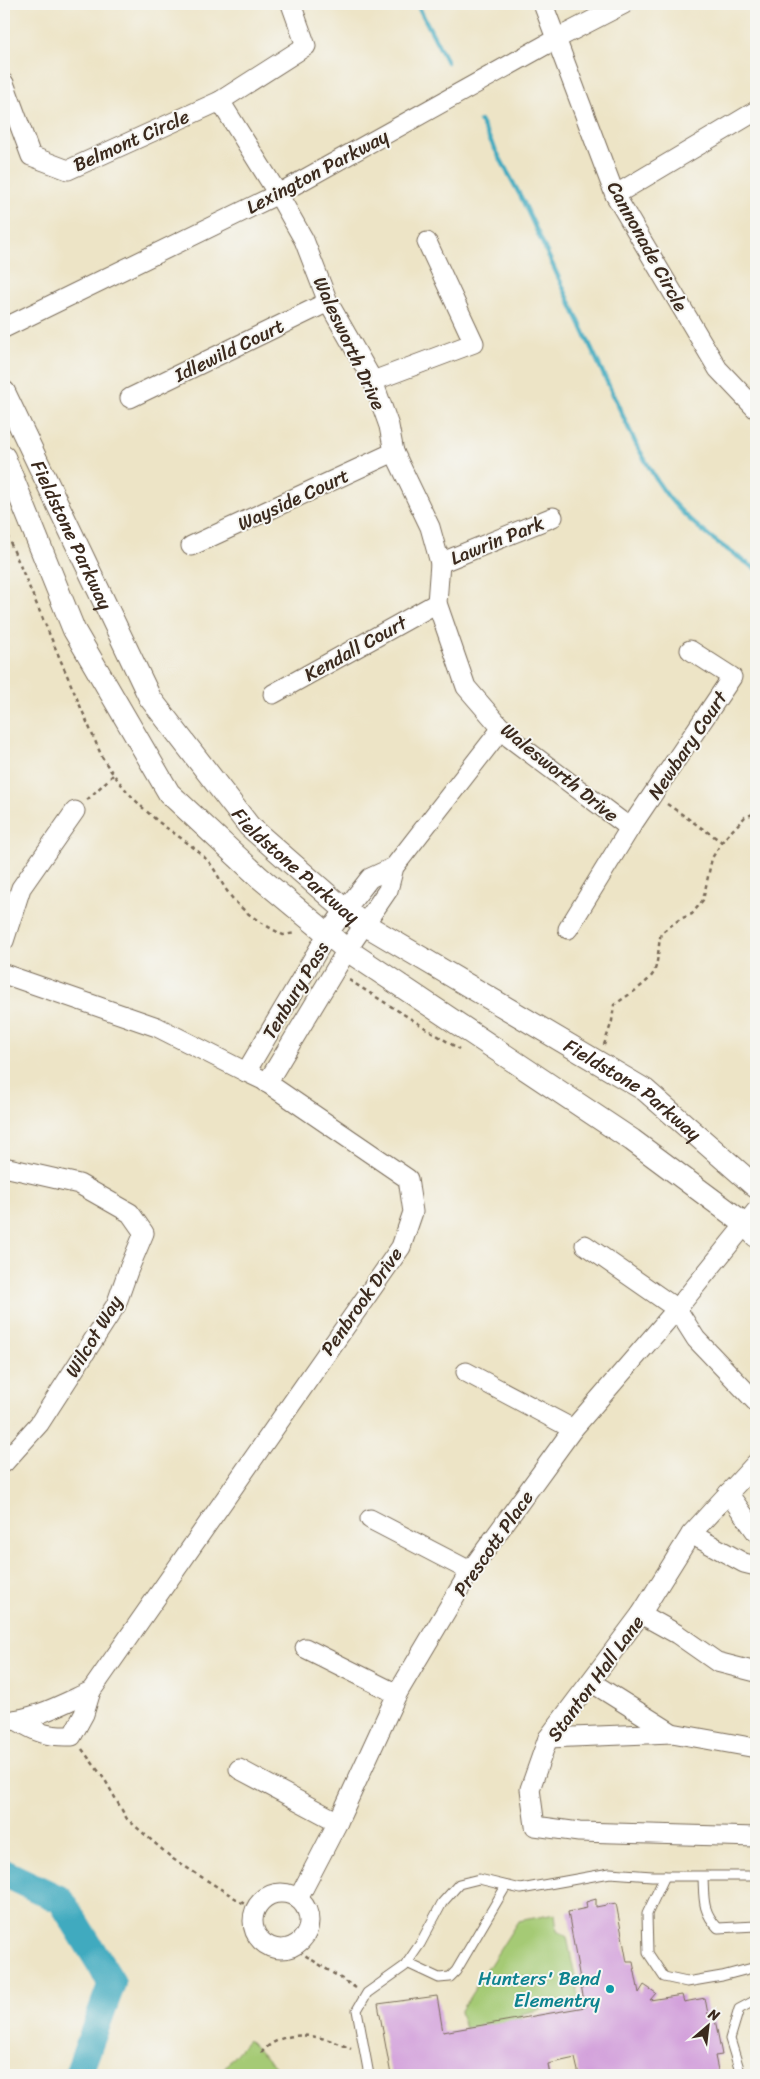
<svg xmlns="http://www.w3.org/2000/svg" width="760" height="2079" font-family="Sriracha,sans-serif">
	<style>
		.green { fill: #a5ca75; stroke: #707a4a }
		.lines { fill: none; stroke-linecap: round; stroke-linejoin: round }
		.stream { stroke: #40aabf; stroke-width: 4.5 }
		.river { stroke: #40aabf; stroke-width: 28 }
		.building { fill: #d3a1db }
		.service-casing { stroke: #796b59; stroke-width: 11 }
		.minor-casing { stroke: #796b59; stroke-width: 21 }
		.tertiary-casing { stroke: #796b59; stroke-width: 24 }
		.path { stroke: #796b59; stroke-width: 2.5; stroke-dasharray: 4 4; stroke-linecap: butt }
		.service { stroke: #fff; stroke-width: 9 }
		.minor { stroke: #fff; stroke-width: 19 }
		.tertiary { stroke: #fff; stroke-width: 22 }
		.culture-dot { fill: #0f9aa8; stroke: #f6f6f2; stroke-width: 2 }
		.labels { text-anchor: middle; stroke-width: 4; stroke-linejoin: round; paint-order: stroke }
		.street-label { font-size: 19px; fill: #3b2a1e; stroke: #f6f6f2 }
		.culture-label { font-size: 19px; fill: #0d838f; stroke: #f6f6f2; text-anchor: end }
	</style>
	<rect width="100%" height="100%" fill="#f6f6f2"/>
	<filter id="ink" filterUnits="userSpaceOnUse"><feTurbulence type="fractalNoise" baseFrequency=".02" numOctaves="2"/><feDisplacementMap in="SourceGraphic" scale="10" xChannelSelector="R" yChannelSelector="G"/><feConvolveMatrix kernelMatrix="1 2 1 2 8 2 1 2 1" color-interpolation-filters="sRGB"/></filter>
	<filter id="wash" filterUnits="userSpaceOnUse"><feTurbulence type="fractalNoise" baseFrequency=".0096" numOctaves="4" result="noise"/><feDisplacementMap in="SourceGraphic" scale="20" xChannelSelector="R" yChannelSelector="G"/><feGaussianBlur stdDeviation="1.12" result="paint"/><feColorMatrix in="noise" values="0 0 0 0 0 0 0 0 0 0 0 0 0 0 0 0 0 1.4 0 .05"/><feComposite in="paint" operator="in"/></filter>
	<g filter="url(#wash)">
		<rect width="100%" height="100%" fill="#ede4c6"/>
		<!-- green -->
		<g class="green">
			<path d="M555,1914l2,17 10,6 13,64 -59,13v5l-56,10 -5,-17 58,-91z"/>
			<path d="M248,2040l36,35h-66z"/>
		</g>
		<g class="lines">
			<!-- stream -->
			<g class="stream">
				<path d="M417,4l30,58"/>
				<path d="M480,121l42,78 114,245c13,23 25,47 43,65 23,24 50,42 77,60"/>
			</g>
			<!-- river -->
			<path class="river" d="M4,1873l57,27 51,83 -34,92"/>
		</g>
		<g id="blocks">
			<!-- building -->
			<path class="building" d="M596,1899v8l20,-4 11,59h6l6,31 5,-8 12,8 -6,7 32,-5 2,7 21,-4 3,16h6l8,41 -7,1 4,19h-140l-4,-17 -27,6 2,11h-44l-1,-3 -22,3h-92l-13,-71 59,-8 6,36 142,-25 -17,-95 19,-4 -1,-6z"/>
		</g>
	</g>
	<g filter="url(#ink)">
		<use href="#blocks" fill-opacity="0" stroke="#796b59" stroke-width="1"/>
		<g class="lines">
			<defs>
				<g id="service">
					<path d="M665,1876l-18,38 1,39 16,24 23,5 35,-6 34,-9"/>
					<path d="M703,1877c1,22 -1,34 15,51l38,-2"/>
					<path d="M407,1963l32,15 11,-1 6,-6 50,-85"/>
					<path d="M369,2075l-12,-65 10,-17 38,-27 15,-22 22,-41 17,-19 20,-5 42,10 89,-16 42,3h104"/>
					<path d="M741,2075l-11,-36 9,-30 17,-9"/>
				</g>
				<g id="minor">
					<path d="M543,4l72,191 103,174 38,40"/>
					<path d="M4,83l27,73 37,14 152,-69 86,-55 -15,-42"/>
					<path d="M220,101l58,93 26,46 24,62 45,79 16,45 5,26 36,75 10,36 -3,40 29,84 44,51 120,90"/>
					<path d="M615,195l141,-84"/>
					<path d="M4,328l274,-134 278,-155 68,-35"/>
					<path d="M373,381l101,-38 -47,-101"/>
					<path d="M130,398l198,-96"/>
					<path d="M191,546l203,-94"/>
					<path d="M440,563l113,-46"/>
					<path d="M273,694l164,-91"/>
					<path d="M568,929l62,-101 102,-151 -42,-27"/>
					<path d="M4,941l17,-53 54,-77"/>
					<path d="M4,974l153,53 89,45 17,8 145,99 5,33 -12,35 -310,444c-27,12 -57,29 -87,30"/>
					<path d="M246,1072l81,-137 18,-25 25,-32 24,-11"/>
					<path d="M267,1083l80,-133 41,-60 6,-23 108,-139"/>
					<path d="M4,1167l75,17 51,29 14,20 -16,38 -12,34 -77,119 -35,39"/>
					<path d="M585,1245l92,64 19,30 60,63"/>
					<path d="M466,1372l107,57"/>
					<path d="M756,1463l-65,71 -50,80 -93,124 -18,51 5,37 44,6 177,5"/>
					<path d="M728,1493l28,39"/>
					<path d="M370,1519l100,52"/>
					<path d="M691,1534l53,29 12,3"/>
					<path d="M641,1614l36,20 40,28 39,10"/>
					<path d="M305,1648l92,46"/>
					<path d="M591,1682l81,51 84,15"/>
					<path d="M16,1720c22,13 31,17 56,16l12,-22 7,-23"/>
					<path d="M548,1738l124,-5"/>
					<path d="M239,1769l99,53"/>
					<circle cx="281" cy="1921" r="28"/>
					<path d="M298,1899l40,-77 59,-128 73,-123 103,-142 104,-120 79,-98"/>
				</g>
				<g id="tertiary">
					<path id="s1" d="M4,392l146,306 99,128 96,84 19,14 281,166 111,97"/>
					<path d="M4,457l70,173 95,163 90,84 88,73 285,190 113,84 11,12"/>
				</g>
			</defs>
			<!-- service casing -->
			<use href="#service" class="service-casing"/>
			<!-- minor casing -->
			<use href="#minor" class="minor-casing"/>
			<!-- tertiary casing -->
			<use href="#tertiary" class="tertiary-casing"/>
			<!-- path -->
			<g class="path">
				<path d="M4,528l98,229c15,25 35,47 58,66 16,12 34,23 48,38 8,9 12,20 19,30 14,21 34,32 56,44l13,-2"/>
				<path d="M87,800l26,-25"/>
				<path d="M667,804l55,38"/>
				<path d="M349,980l110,69"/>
				<path d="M604,1045l8,-24 2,-16c11,-8 35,-22 40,-33 5,-12 4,-27 7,-39l19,-14 12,-5 11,-14 9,-42 12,-19 21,-22 11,-4"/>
				<path d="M82,1749l23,31 22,39 46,40 81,51"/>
				<path d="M292,1947l64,41"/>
				<path d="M261,2053c23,-27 62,-18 90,-4"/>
			</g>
			<!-- service -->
			<use href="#service" class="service"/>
			<!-- minor -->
			<use href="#minor" class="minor"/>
			<!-- tertiary -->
			<use href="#tertiary" class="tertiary"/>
		</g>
	</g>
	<!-- markers -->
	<circle class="culture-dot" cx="610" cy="1989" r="5"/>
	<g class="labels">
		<!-- street labels -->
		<g class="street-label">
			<text transform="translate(131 140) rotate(-24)" y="7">Belmont Circle</text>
			<text transform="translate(317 171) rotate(-28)" y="7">Lexington Parkway</text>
			<text transform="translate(648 246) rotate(61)" y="7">Cannonade Circle</text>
			<text transform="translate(350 343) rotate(65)" y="7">Walesworth Drive</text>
			<text transform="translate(229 350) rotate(-26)" y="7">Idlewild Court</text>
			<text transform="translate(293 499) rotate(-25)" y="7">Wayside Court</text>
			<text dy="7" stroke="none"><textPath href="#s1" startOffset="158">Fieldstone Parkway</textPath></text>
			<text transform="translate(497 540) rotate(-22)" y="7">Lawrin Park</text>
			<text transform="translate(355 648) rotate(-29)" y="7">Kendall Court</text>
			<text transform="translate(687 745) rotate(-56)" y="7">Newbary Court</text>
			<text transform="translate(560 772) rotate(39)" y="7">Walesworth Drive</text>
			<text dy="7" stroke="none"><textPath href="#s1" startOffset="562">Fieldstone Parkway</textPath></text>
			<text transform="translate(295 990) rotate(-59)" y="7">Tenbury Pass</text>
			<text dy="7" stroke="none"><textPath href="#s1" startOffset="968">Fieldstone Parkway</textPath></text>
			<text transform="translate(361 1301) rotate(-55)" y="7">Penbrook Drive</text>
			<text transform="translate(93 1336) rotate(-59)" y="7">Wilcot Way</text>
			<text transform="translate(493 1543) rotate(-55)" y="7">Prescott Place</text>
			<text transform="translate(595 1678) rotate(-54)" y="7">Stanton Hall Lane</text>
		</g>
		<!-- culture labels -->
		<g class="culture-label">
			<text x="600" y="1985">Hunters' Bend<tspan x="600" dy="22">Elementry</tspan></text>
		</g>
	</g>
	<!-- margin -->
	<rect width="760" height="2079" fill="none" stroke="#f6f6f2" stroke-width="20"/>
	<!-- north arrow -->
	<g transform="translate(708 2026) rotate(28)" stroke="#f6f6f2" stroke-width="4" paint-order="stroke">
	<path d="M0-4L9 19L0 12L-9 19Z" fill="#3b2a1e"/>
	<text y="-8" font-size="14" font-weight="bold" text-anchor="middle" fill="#3b2a1e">N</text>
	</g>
</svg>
